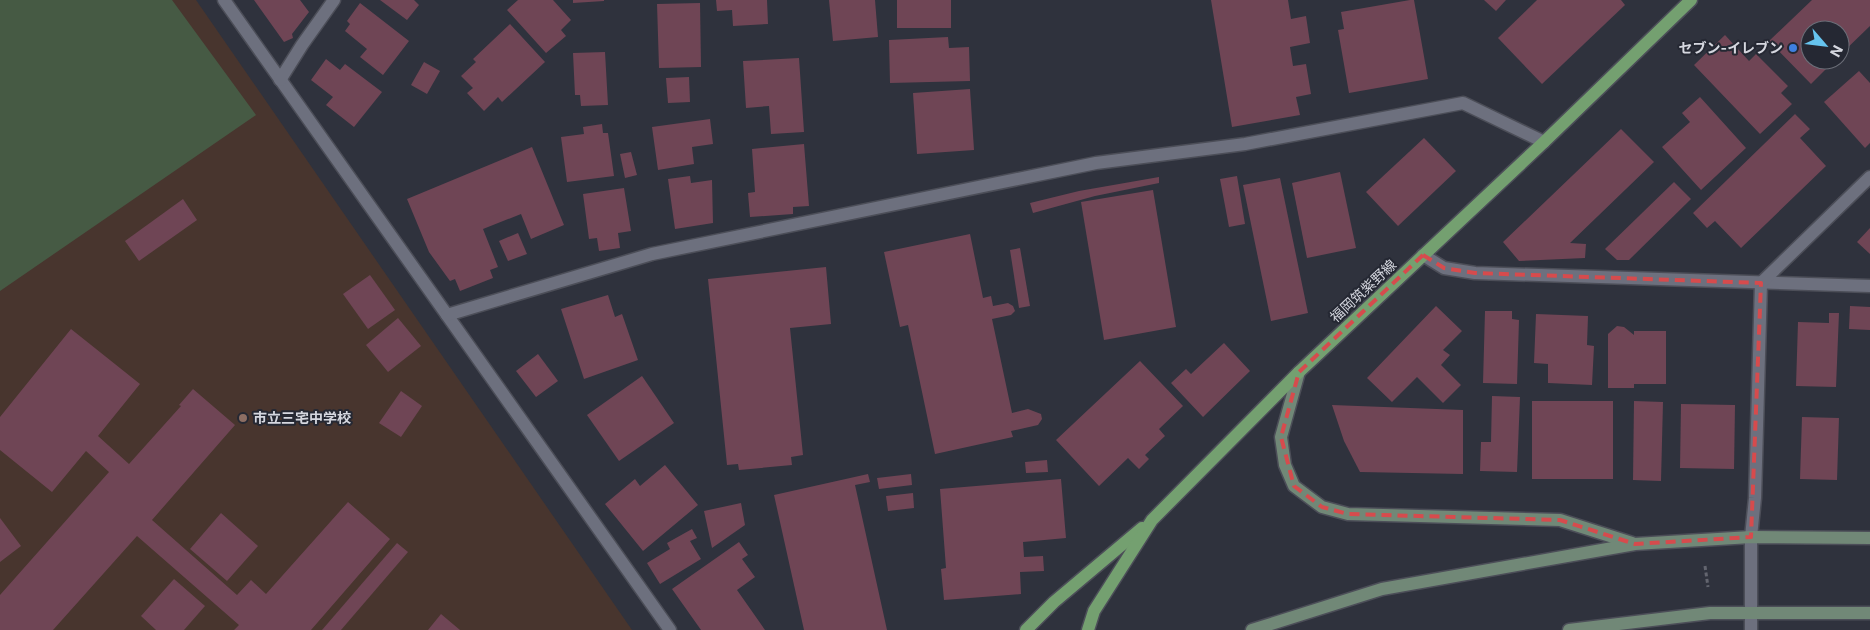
<svg xmlns="http://www.w3.org/2000/svg" width="1870" height="630" font-family="Inter,'Noto Sans JP',sans-serif">
	<style>
		.education { fill: #48352e }
		.green { fill: #465a44 }
		.building { fill: #6f4555 }
		.lines { fill: none; stroke-linecap: round; stroke-linejoin: round }
		.street-casing { stroke: #4c4e58; stroke-width: 15 }
		.secondary-casing { stroke: #4c4e58; stroke-width: 15 }
		.primary-casing { stroke: #4c4e58; stroke-width: 15 }
		.path { stroke: #63656f; stroke-width: 3; stroke-dasharray: 4 2.5; stroke-linecap: butt }
		.street { stroke: #6d707e; stroke-width: 12 }
		.secondary { stroke: #718877; stroke-width: 12 }
		.primary { stroke: #74a070; stroke-width: 12 }
		.marked { fill: none; stroke: #d64b4d; stroke-width: 4; stroke-dasharray: 10 6; stroke-linejoin: round }
		.shop-dot { fill: #3f7fe0; stroke: #252833; stroke-width: 2 }
		.education-dot { fill: #8d6e63; stroke: #252833; stroke-width: 2 }
		.labels { text-anchor: middle; stroke-width: 4; stroke-linejoin: round; paint-order: stroke }
		.poi-label { font-size: 14px; font-weight: bold; fill: #d5d7df; stroke: #252833; text-anchor: end }
		.street-label { font-size: 14px; fill: #d5d7df; stroke: #252833 }
	</style>
	<rect width="100%" height="100%" fill="#2f323d"/>
	<!-- education -->
	<path class="education" d="M0,0h196l436,630h-632z"/>
	<!-- green -->
	<path class="green" d="M0,0h172l84,115 -256,176z"/>
	<!-- building -->
	<g class="building">
		<path d="M254,0h46l9,12 -17,22 1,4 -9,4z"/>
		<path d="M380,0h34l5,5 -12,15z"/>
		<path d="M518,0h35l18,20 -10,10 5,6 -20,17 -39,-43z"/>
		<path d="M573,0h31v1l-31,2z"/>
		<path d="M716,0h51l1,24 -35,2 -1,-16 -15,1z"/>
		<path d="M829,0h46l3,37 -45,4z"/>
		<rect x="897" y="0" width="54" height="28"/>
		<path d="M1211,0h77l3,19 15,-3 4,27 -20,4 3,19 13,-2 5,30 -15,3 4,18 -68,12z"/>
		<path d="M1410,0h4l14,79 -79,14 -11,-63 6,-1 -3,-17z"/>
		<path d="M1484,0h22l-10,11z"/>
		<path d="M1537,0h84l4,5 -83,79 -44,-46z"/>
		<path d="M1812,0h58v26l-30,29v-25h-30v30h25l-24,24 -42,-43z"/>
		<path d="M360,3l49,38 -26,34 -23,-18 7,-8 -22,-18 5,-7 -3,-3z"/>
		<path d="M700,3l1,64 -42,1 -2,-64z"/>
		<path d="M510,24l35,38 -43,40 -4,-5 -14,14 -17,-18 6,-5 -12,-12 15,-14 -3,-3z"/>
		<path d="M1725,35l24,26 7,-7 32,32 -7,7 11,11 -32,30 -66,-69z"/>
		<path d="M948,37l1,11 20,-1 1,34 -80,2 -1,-43z"/>
		<path d="M605,52l3,53 -27,1 -1,-11h-5l-2,-42z"/>
		<path d="M799,58l5,74 -33,2 -2,-28 -23,2 -3,-47z"/>
		<path d="M326,59l14,11 5,-6 37,28 -28,35 -28,-22 7,-8 -22,-17z"/>
		<path d="M424,62l16,9 -13,23 -16,-9z"/>
		<path d="M1859,71l11,12v60l-5,5 -41,-46z"/>
		<path d="M689,77l1,25 -22,1 -2,-25z"/>
		<path d="M970,89l4,61 -57,4 -4,-61z"/>
		<path d="M1700,97l46,51 -45,42 -39,-43 28,-25 -8,-9z"/>
		<path d="M1795,114l15,15 -10,9 26,28 -85,82 -26,-27 -8,7 -14,-15z"/>
		<path d="M710,119l3,25 -21,3 2,17 -36,6 -6,-43z"/>
		<path d="M602,124l1,9h5l6,43 -47,6 -6,-45 23,-3 -1,-7z"/>
		<path d="M1621,129l33,33 -84,81 16,1 -1,14 -66,3 -16,-19z"/>
		<path d="M1424,138l32,33 -58,55 -32,-34z"/>
		<path d="M804,144l5,62 -16,1v7l-43,3 -2,-24 7,-1 -3,-43z"/>
		<path d="M532,147l32,78 -33,14 -10,-25 -38,15 15,38 -8,3 3,8 -33,13 -5,-12 -5,2 -21,-29 -22,-53z"/>
		<path d="M631,152l6,23 -12,3 -5,-24z"/>
		<path d="M1340,172l16,76 -49,10 -15,-75z"/>
		<path d="M690,176l1,7 21,-3 1,43 -38,6 -7,-50z"/>
		<path d="M1237,176l8,48 -16,3 -9,-48z"/>
		<path d="M1159,177v6l-64,13 -62,17 -3,-10 49,-12z"/>
		<path d="M1280,178l28,135 -37,8 -28,-136z"/>
		<path d="M1674,182l17,17 -62,61h-12l-12,-11z"/>
		<path d="M624,188l7,43 -13,2 2,15 -21,3 -2,-13 -8,1 -6,-45z"/>
		<path d="M1153,190l23,137 -72,13 -23,-138z"/>
		<path d="M183,199l14,21 -58,41 -14,-20z"/>
		<path d="M1870,228v26l-13,-12z"/>
		<path d="M518,233l9,21 -19,7 -9,-20z"/>
		<path d="M970,234l13,64 8,-2 2,10 15,-3 5,3 2,5 -4,4 -19,4 20,94 16,-4 13,5 1,5 -4,6 -27,6 2,6 -78,17 -27,-129 -8,2 -16,-75z"/>
		<path d="M1020,248l10,58 -11,2 -9,-58z"/>
		<path d="M826,267l5,57 -41,4 13,127 -12,2 1,8 -53,5 -1,-6 -11,1 -19,-186z"/>
		<path d="M370,275l25,35 -27,19 -25,-35z"/>
		<path d="M608,295l7,22 7,-3 16,46 -54,19 -23,-70z"/>
		<path d="M1436,306l26,25 -19,19 7,5 -9,10 20,20 -18,18 -26,-26 -25,25 -25,-24z"/>
		<path d="M1850,306l20,1v23l-21,-1z"/>
		<path d="M1485,311h27v8l7,1 -2,64 -34,-1z"/>
		<path d="M1829,313h10l-3,74 -40,-1 2,-64 31,1z"/>
		<path d="M1536,314l52,2 -1,29 7,1 -2,39 -44,-2v-19l-14,-1z"/>
		<path d="M398,318l23,28 -33,26 -22,-27z"/>
		<path d="M1617,326l7,1 10,8v-4h32v53h-32v4h-26v-54z"/>
		<path d="M71,329l69,55 -42,52 31,28 52,-58 -2,-1 14,-16 42,36 -83,95 85,75 14,-15 15,14 82,-92 42,37 -79,91h-77l5,-5 -102,-89 -84,94h-53v-35l109,-123 -23,-21 -34,41 -52,-42v-33z"/>
		<path d="M1224,343l26,28 -47,46 -32,-34 15,-14 5,5z"/>
		<path d="M538,354l20,27 -22,16 -20,-26z"/>
		<path d="M1140,361l43,45 -24,23 6,7 -20,19 4,4 -10,10 -11,-11 -29,28 -43,-46z"/>
		<path d="M642,376l32,47 -55,38 -32,-46z"/>
		<path d="M401,391l21,15 -21,31 -22,-14z"/>
		<path d="M1492,396l28,1 -3,75 -37,-1 1,-29h10z"/>
		<rect x="1532" y="401" width="81" height="78"/>
		<path d="M1634,401l29,1 -2,79 -28,-1z"/>
		<path d="M1681,404l54,1 -1,64 -54,-1z"/>
		<path d="M1332,405l131,5v64l-103,-2 -16,-31z"/>
		<path d="M1802,417l37,1 -2,62 -37,-1z"/>
		<path d="M1047,460l1,12 -22,1 -1,-11z"/>
		<path d="M665,465l33,40 -55,46 -38,-47 30,-25 5,7z"/>
		<path d="M868,474l2,8 -15,3 32,145h-83l-30,-135z"/>
		<path d="M911,474l1,11 -33,4 -2,-11z"/>
		<path d="M1061,479l5,59 -43,4 1,15 19,-1 1,15 -24,1 1,22 -77,6 -3,-31 5,-1 -6,-79z"/>
		<path d="M913,493l1,15 -26,3 -2,-15z"/>
		<path d="M741,503l4,22 -33,23 -8,-37z"/>
		<path d="M221,513l37,33 -31,35 -37,-32z"/>
		<path d="M0,518l21,28 -21,16z"/>
		<path d="M692,529l5,9 -7,3 11,18 -41,25 -13,-21 23,-14 -3,-6z"/>
		<path d="M739,542l9,13 -6,4 13,18 -18,13 28,40h-64l-29,-41z"/>
		<path d="M397,543l11,9 -67,78h-19z"/>
		<path d="M174,579l31,27 -21,24h-28l-15,-14z"/>
		<path d="M441,614l19,16h-32z"/>
	</g>
	<g class="lines">
		<defs>
			<g id="street">
				<path d="M224,0l446,630"/>
				<path d="M280,80l22,-35 32,-45"/>
				<path d="M1423,255l21,13 31,5 395,13"/>
				<path d="M447,315l205,-61 444,-91 149,-19 218,-41 81,39"/>
				<path d="M1751,630v-93l4,-39 6,-215 109,-106"/>
			</g>
			<g id="secondary">
				<path d="M1299,372l-18,65 4,28 9,21 28,21 26,7 212,6 72,23"/>
				<path d="M1252,630l130,-41 253,-45 116,-7 119,1"/>
				<path d="M1569,630l141,-17h160"/>
			</g>
			<g id="primary">
				<path d="M1026,630l28,-28 88,-74"/>
				<path d="M1088,630l6,-19 58,-91 147,-148 245,-230 147,-142"/>
			</g>
		</defs>
		<!-- street casing -->
		<use href="#street" class="street-casing"/>
		<!-- secondary casing -->
		<use href="#secondary" class="secondary-casing"/>
		<!-- primary casing -->
		<use href="#primary" class="primary-casing"/>
		<!-- path -->
		<path class="path" d="M1705,566l3,21"/>
		<!-- street -->
		<use href="#street" class="street"/>
		<!-- secondary -->
		<use href="#secondary" class="secondary"/>
		<!-- primary -->
		<use href="#primary" class="primary"/>
	</g>
	<!-- marked area -->
	<path class="marked" d="M1423,255l21,13 31,5 286,10 -10,254 -116,7 -75,-24 -212,-6 -26,-7 -28,-21 -13,-49 18,-65z"/>
	<!-- markers -->
	<circle class="shop-dot" cx="1793" cy="48" r="5"/>
	<circle class="education-dot" cx="243" cy="418" r="5"/>
	<g class="labels">
		<!-- poi labels -->
		<g class="poi-label">
			<text x="1783" y="53">セブン-イレブン</text>
			<text x="253" y="423" text-anchor="start">市立三宅中学校</text>
		</g>
		<!-- street labels -->
		<g class="street-label">
			<text transform="translate(1363 291) rotate(-43)" y="5">福岡筑紫野線</text>
		</g>
	</g>
	<!-- north arrow -->
	<g transform="translate(1825 45) rotate(118)"><circle r="24" fill="#252833" stroke="#6b6e78"/>
	<path d="M0-4L9 19L0 12L-9 19Z" fill="#66c4ef"/>
	<text y="-8" font-size="14" font-weight="bold" text-anchor="middle" fill="#d5d7df">N</text>
	</g>
</svg>
